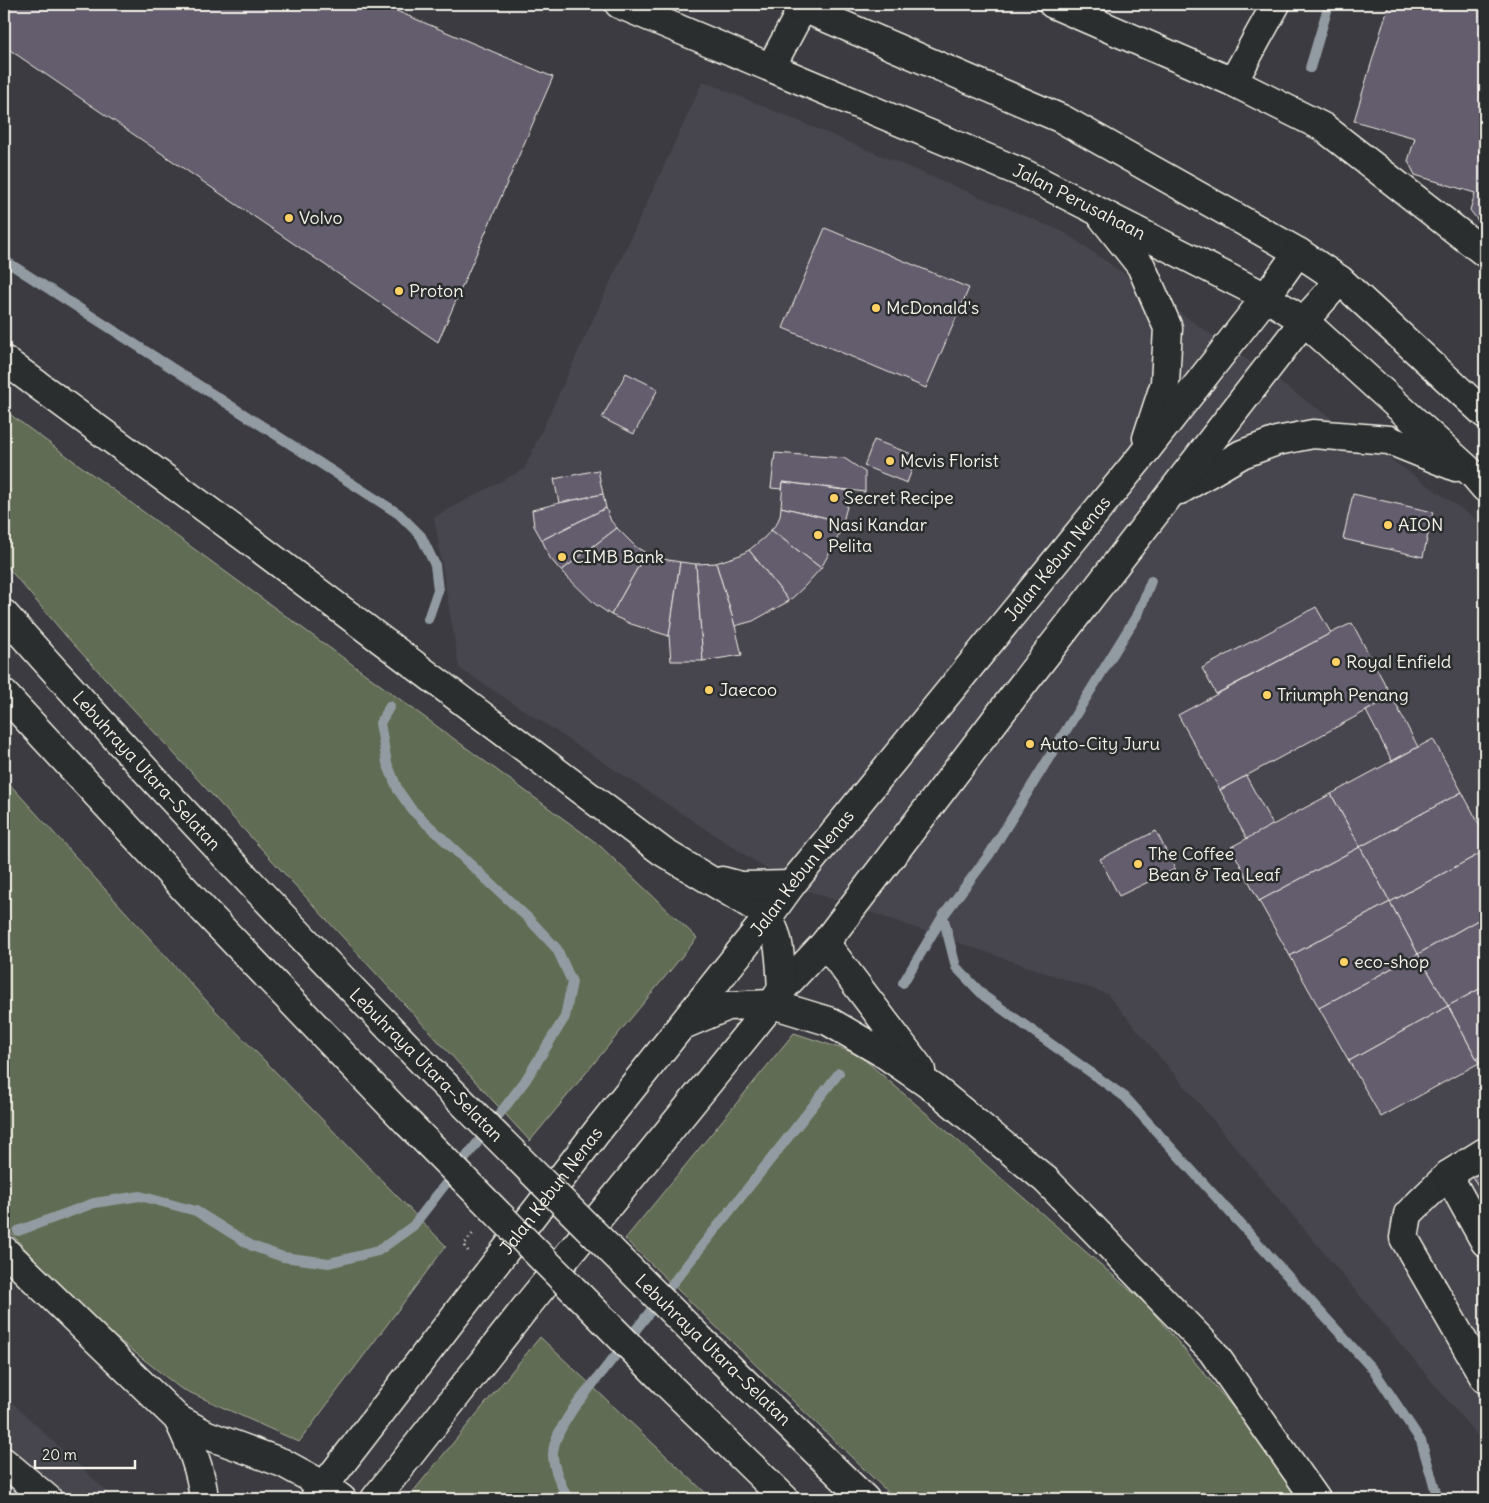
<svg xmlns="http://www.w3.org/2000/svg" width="1489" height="1503" font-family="Delius,sans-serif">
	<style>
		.built { fill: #47454e }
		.green { fill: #616c53; stroke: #aaae9e }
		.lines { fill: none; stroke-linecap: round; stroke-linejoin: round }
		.stream { stroke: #929ba1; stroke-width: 10 }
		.building { fill: #635d6e; stroke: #f4f1e8 }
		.minor-casing { stroke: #f4f1e8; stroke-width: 31 }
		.major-casing { stroke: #f4f1e8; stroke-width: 31 }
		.highway-casing { stroke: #f4f1e8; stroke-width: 31 }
		.path { stroke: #f4f1e8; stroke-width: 3; stroke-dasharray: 1 4; stroke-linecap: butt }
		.minor { stroke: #2a2d2e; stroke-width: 28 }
		.major { stroke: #2a2d2e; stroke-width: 28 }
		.highway { stroke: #2a2d2e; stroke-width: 28 }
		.highway-bridge-casing { stroke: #f4f1e8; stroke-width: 31; stroke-linecap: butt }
		.highway-bridge { stroke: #2a2d2e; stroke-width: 28 }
		.poi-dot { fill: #ffd166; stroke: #2a2d2e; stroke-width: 2 }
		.labels { text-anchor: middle; stroke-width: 5; stroke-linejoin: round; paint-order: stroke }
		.street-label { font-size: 18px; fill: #f4f1e8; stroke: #2a2d2e }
		.poi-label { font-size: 18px; fill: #f4f1e8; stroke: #2a2d2e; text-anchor: start }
	</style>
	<rect width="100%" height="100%" fill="#3b3b41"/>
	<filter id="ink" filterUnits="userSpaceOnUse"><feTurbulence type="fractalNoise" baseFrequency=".02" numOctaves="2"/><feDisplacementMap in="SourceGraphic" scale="10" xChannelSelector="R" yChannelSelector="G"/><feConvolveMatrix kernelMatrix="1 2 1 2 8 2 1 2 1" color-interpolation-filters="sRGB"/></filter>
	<g filter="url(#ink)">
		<!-- built -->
		<g class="built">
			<path d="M703,81l361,151 421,293v920l-378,-451 -316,-109 -332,-217 -25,-151 90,-48z"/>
			<path d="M4,1395l111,104h-111z"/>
		</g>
		<!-- green -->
		<g class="green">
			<path d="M4,410l594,434 99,94 -167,203 -464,-505 -62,-73z"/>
			<path d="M4,778l209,230 233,238 -147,196 -119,-54 -94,-74 -82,-88z"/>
			<path d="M794,1033l64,21 288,250 112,133 39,62h-402l-270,-260z"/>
			<path d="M540,1337l172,162h-305z"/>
		</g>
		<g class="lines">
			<!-- stream -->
			<g class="stream">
				<path d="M1310,68l19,-64"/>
				<path d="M4,260l395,254 22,22 14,29 3,25 -10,29"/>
				<path d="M1151,581l-12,31 -150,243 -46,61 13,51 28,29 141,101 250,275 46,69 17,58"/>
				<path d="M903,983l40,-67"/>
				<path d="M18,1231l76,-28 46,-7 56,15 56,35 31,11 46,6 49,-12 35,-25 112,-145 40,-64 7,-35 -15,-33 -29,-31 -116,-108 -14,-20 -11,-27 -7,-40 10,-17"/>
				<path d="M568,1499c-6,-12 -16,-32 -15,-46 1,-16 12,-31 20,-44l266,-336"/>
			</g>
		</g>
		<!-- building -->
		<g class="building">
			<path d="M4,4h376l173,73 -115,265 -434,-296z"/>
			<path d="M1389,4h96v223l-3,-1 -12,-16 5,-17 -60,-18 -7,-14 7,-23 -61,-17z"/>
			<path d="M825,228l144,60 -43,100 -143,-60z"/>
			<path d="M626,373l32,16 -24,45 -32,-16z"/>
			<path d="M874,440l43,16 -10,27 -43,-17z"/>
			<path d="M775,453l69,5 21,14v20l-82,-10 -1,7 -11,-1z"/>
			<path d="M598,470l5,24 -44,9 -5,-24z"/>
			<path d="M783,482l68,9 -8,31 -62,-15z"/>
			<path d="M603,494l3,14 -64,32 -8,-14 -2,-16 27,-7z"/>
			<path d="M1353,494l80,18 -10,45 -80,-18z"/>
			<path d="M781,507l62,15 -6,17 -16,29 -50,-38 6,-7 3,-7z"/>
			<path d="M606,508l5,13 6,7 -56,43 -11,-13 -8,-18z"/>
			<path d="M617,528l19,19 10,6 -35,62 -16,-11 -34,-33z"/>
			<path d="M771,530l50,38 -17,19 -15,14 -40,-51 16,-13z"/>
			<path d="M749,550l40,51 -36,20 -18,5 -19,-63 24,-8z"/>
			<path d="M646,553l11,5 23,4 -11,74 -38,-12 -20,-9z"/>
			<path d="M680,562l16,2 7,97h-32l-2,-25z"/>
			<path d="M716,563l19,63 7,29 -39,6 -7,-97z"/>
			<path d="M1316,607l15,26 -115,61 -14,-26z"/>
			<path d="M1352,623l40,74 -172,93 -42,-75 153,-82z"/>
			<path d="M1392,697l26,50 -26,14 -26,-50z"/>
			<path d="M1433,739l29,53 -102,55 -29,-53z"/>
			<path d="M1246,776l27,49 -26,14 -27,-49z"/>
			<path d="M1462,792l23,43v16l-95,51 -30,-55z"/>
			<path d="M1331,794l29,53 -101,54 -28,-54z"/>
			<path d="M1156,831l19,38 -56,27 -19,-37z"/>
			<path d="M1360,847l30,55 -100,54 -31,-55z"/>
			<path d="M1485,851v65l-67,38 -28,-52z"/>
			<path d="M1390,902l28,52 -99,54 -29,-52z"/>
			<path d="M1485,916v70l-37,20 -30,-52z"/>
			<path d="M1418,954l30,52 -99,55 -30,-53z"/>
			<path d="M1485,986v73l-6,4 -31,-57z"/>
			<path d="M1448,1006l31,57 -98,54 -32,-56z"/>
			<path d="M1485,1161v38l-16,-29z"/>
		</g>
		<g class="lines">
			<defs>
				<g id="minor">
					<path d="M1053,4l180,78 43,-78"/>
					<path d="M771,67l32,-60v-3"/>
					<path d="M1233,82l90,45 162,126"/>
					<path d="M1485,1152l-37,23 -40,39 -4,24 81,141"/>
					<path d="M1448,1175l37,67"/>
					<path d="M4,1462l44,37"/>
				</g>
				<g id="major">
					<path id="s1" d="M619,4l408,171 239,122 38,24 169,153 12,14"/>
					<path d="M794,4l268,115 236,133 42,28 145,134"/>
					<path d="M1103,218l38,48 27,62 -3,55 -18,55"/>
					<path d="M1180,490l62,-36 35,-13 36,-7 76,6 67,27"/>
					<path id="s2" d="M314,1499l285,-370 169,-212 23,-32 349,-427 126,-161 32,-45"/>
					<path d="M375,1499l155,-197 242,-298 10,-15 43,-46 178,-233 301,-389 36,-41"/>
				</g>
				<g id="highway">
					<path d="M4,360l250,184 409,308 100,60c19,21 17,51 19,77"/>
					<path id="s3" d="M4,614c140,158 286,312 434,464"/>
					<path d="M4,694l199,215 206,215"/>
					<path d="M722,881l19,5 50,-1"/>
					<path d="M825,943l96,127"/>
					<path d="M683,1025l45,-19 44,-2 56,17 55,32 52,36 111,91 166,171 104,148"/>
					<path d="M4,1250l174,169 29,16 76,28 42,23 17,13"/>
					<path d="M701,1340l164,159"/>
					<path d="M665,1382l120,117"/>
					<path d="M178,1419c13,27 23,50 26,80"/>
				</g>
			</defs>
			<!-- minor casing -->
			<use href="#minor" class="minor-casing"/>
			<!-- major casing -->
			<use href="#major" class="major-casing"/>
			<!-- highway casing -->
			<use href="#highway" class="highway-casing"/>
			<!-- path -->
			<path class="path" d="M468,1251l-4,-6 10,-13"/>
			<!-- minor -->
			<use href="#minor" class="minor"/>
			<!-- major -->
			<use href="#major" class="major"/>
			<!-- highway -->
			<use href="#highway" class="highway"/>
			<defs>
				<g id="highway-bridge">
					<path d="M438,1078l263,262"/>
					<path d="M409,1124l256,258"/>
				</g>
			</defs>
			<!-- highway-bridge casing -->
			<use href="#highway-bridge" class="highway-bridge-casing"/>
			<!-- highway-bridge -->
			<use href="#highway-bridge" class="highway-bridge"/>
		</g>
	</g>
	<!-- markers -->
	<g class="poi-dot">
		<circle cx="289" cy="218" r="5"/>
		<circle cx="399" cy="291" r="5"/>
		<circle cx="876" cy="308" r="5"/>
		<circle cx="890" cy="461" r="5"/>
		<circle cx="834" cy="498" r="5"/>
		<circle cx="1388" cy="525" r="5"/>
		<circle cx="818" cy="535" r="5"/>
		<circle cx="562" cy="557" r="5"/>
		<circle cx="1336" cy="662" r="5"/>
		<circle cx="709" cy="690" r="5"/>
		<circle cx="1267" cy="695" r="5"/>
		<circle cx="1030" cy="744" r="5"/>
		<circle cx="1138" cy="864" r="5"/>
		<circle cx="1344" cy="962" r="5"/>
	</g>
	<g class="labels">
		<!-- street labels -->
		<g class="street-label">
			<text dy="6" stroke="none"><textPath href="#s1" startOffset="501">Jalan Perusahaan</textPath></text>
			<text dy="6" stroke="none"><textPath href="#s2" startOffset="1199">Jalan Kebun Nenas</textPath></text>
			<text dy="6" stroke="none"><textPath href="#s3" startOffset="212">Lebuhraya Utara–Selatan</textPath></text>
			<text dy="6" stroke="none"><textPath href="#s2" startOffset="794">Jalan Kebun Nenas</textPath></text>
			<text transform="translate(426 1065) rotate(45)" y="6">Lebuhraya Utara–Selatan</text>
			<text dy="6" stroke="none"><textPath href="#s2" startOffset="389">Jalan Kebun Nenas</textPath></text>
			<text transform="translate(713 1350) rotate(44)" y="6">Lebuhraya Utara–Selatan</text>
		</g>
		<!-- poi labels -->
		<g class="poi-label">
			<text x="299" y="224">Volvo</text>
			<text x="409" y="297">Proton</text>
			<text x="886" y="314">McDonald's</text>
			<text x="900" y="467">Mcvis Florist</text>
			<text x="844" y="504">Secret Recipe</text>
			<text x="828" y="531">Nasi Kandar<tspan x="828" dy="21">Pelita</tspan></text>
			<text x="1398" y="531">AION</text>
			<text x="572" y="563">CIMB Bank</text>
			<text x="1346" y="668">Royal Enfield</text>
			<text x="719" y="696">Jaecoo</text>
			<text x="1277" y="701">Triumph Penang</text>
			<text x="1040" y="750">Auto-City Juru</text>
			<text x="1148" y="860">The Coffee<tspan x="1148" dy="21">Bean &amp; Tea Leaf</tspan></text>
			<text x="1354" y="968">eco-shop</text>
		</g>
	</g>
	<!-- margin -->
	<rect width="1489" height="1503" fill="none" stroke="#2a2d2e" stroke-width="20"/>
	<rect x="10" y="10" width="1469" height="1483" fill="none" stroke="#f4f1e8" stroke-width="2" filter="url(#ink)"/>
	<!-- scale -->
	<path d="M35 1460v8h100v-8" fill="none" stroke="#f4f1e8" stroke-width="2.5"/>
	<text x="42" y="1460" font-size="15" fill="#f4f1e8" stroke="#2a2d2e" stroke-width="4" paint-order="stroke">20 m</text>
</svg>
